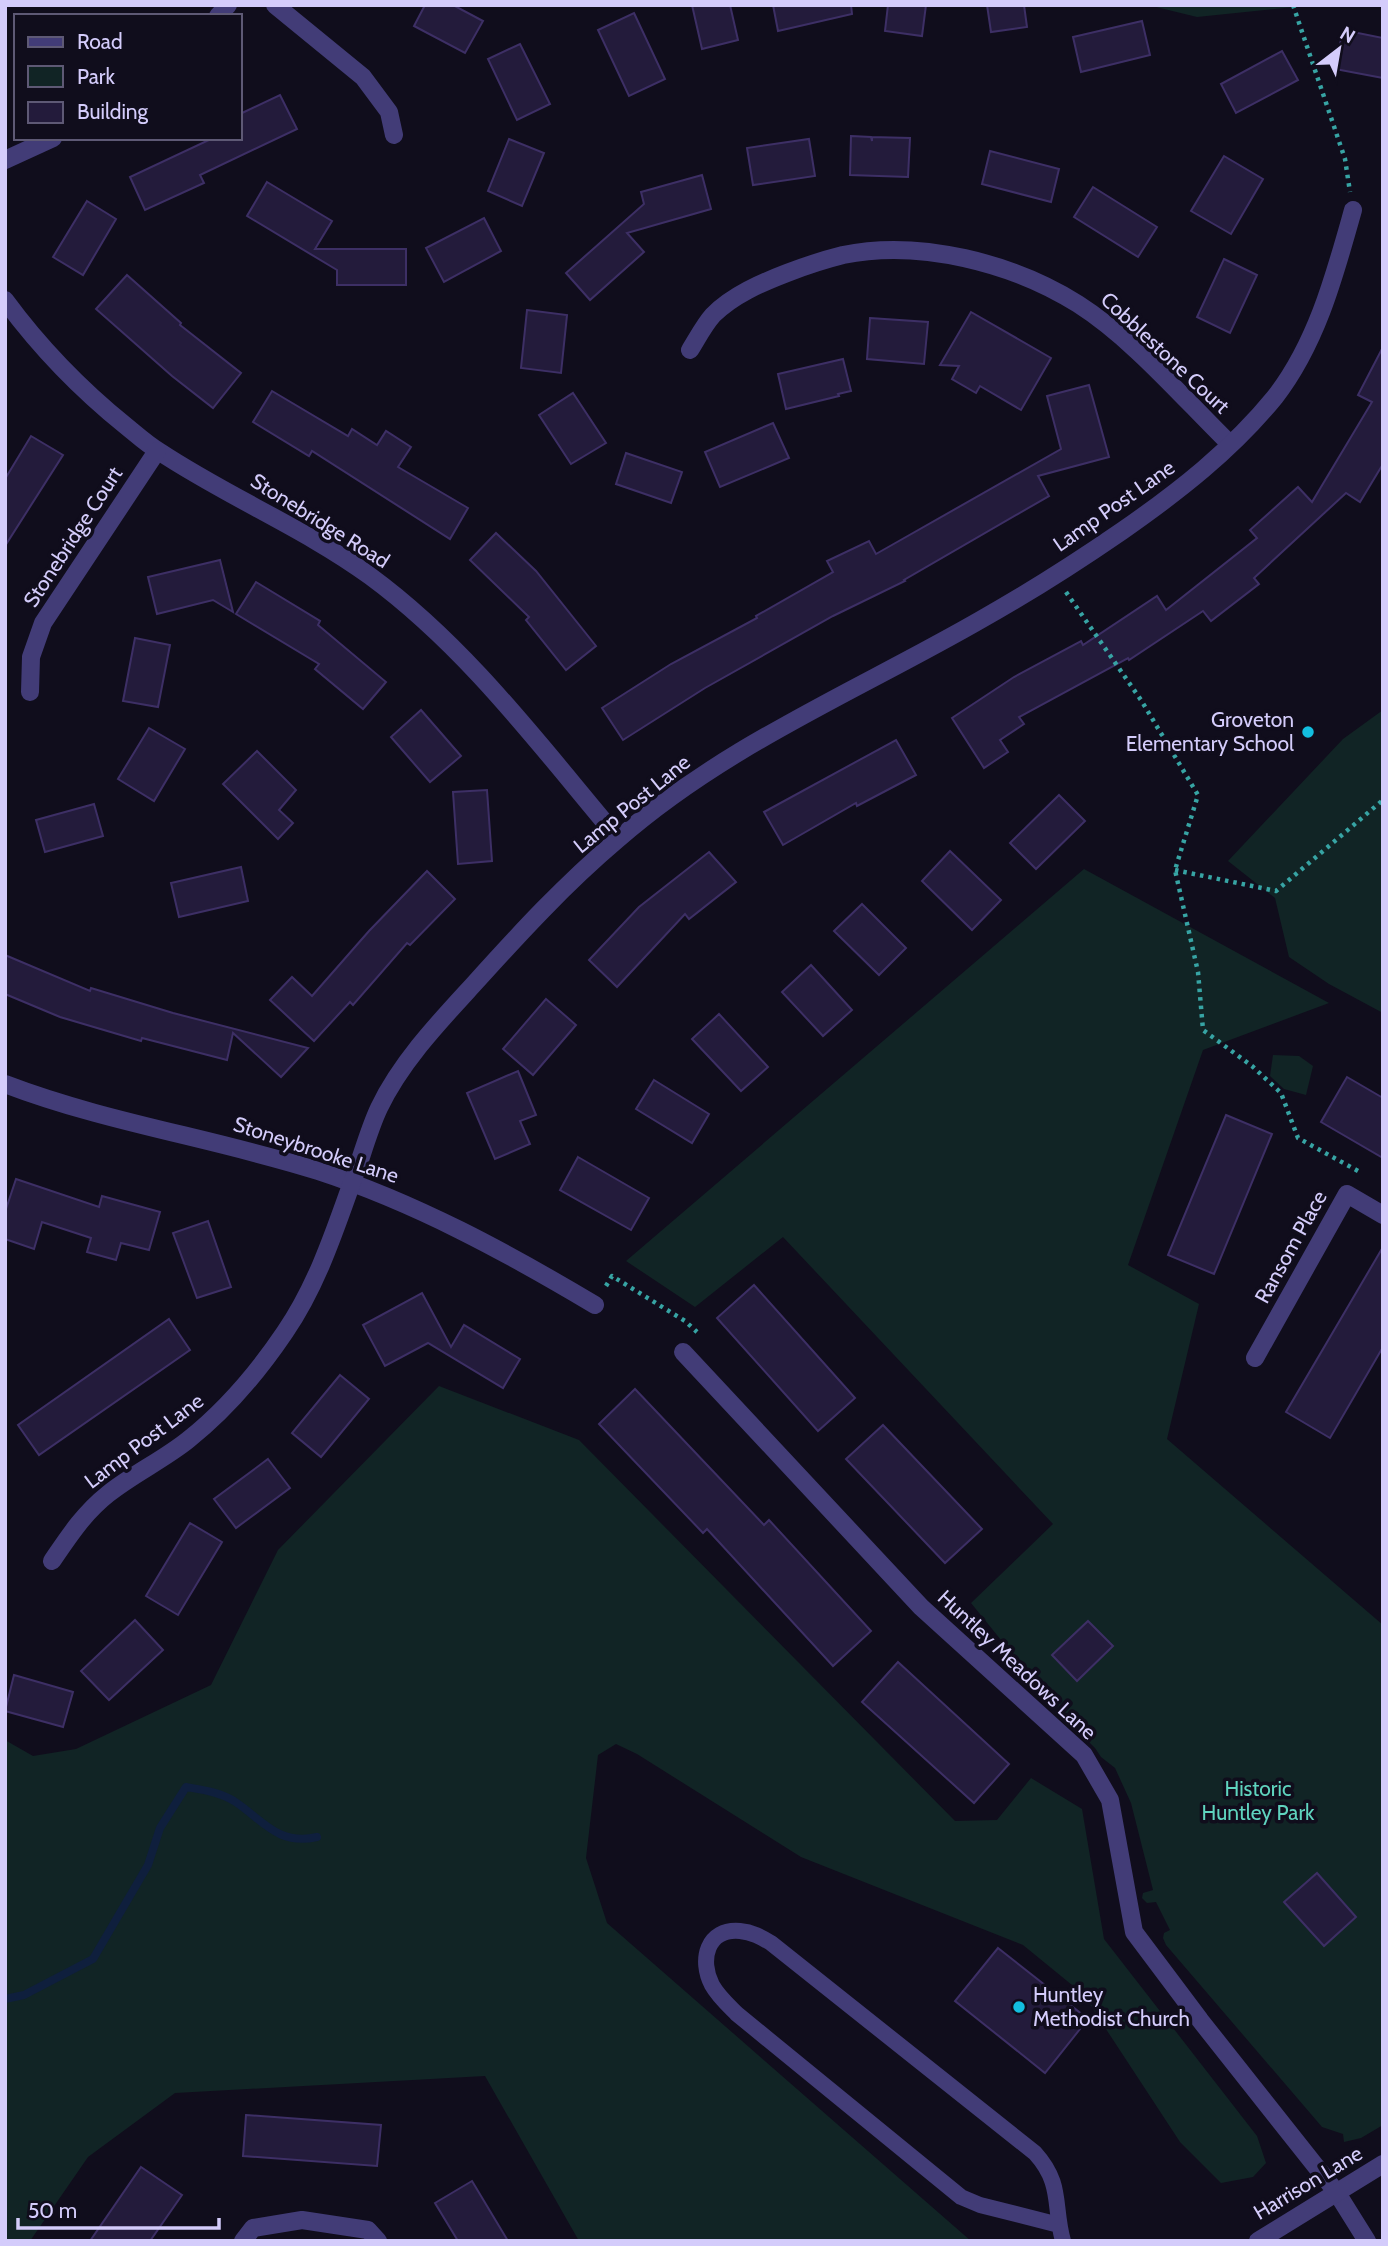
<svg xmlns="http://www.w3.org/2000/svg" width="1388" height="2246" font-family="Cabin,sans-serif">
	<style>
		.green { fill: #112425 }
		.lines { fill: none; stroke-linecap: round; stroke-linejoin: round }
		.stream { stroke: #0f1f3d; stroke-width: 8 }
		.building { fill: #231b3b; stroke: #3d2f65; stroke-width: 2 }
		.path { stroke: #37a4a4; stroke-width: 4.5; stroke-dasharray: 3.5 5; stroke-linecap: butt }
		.service { stroke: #423c77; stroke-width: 16 }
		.minor { stroke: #423c77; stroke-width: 18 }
		.tertiary { stroke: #423c77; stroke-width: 18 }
		.poi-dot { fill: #13bedf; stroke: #100d1c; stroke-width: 2.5 }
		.labels { text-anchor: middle; stroke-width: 7; stroke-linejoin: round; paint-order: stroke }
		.street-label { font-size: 21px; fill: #d4ccfb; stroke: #100d1c }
		.poi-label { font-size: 21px; fill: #d4ccfb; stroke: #100d1c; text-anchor: end }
		.park-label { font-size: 21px; fill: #5fd3be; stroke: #100d1c }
	</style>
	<rect width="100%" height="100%" fill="#100d1c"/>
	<!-- green -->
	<g class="green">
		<path d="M1148,5h165l-116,12z"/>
		<path d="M1383,710v303l-54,-29 -40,-27 -14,-59 -47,-37 115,-122z"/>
		<path d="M1084,869l245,134 -126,47 -75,215 71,39 -32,135 216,186v500l-22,13 -17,4 -1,-8 -21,-7 -156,-182 -3,-7 1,-5 6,-3 -14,-28 -9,1 -5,-5 1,-5 10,-3 -22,-87 -16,-35 -14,-11 -6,-9 -88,-87 7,-5 -43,-53 82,-79 -270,-287 -88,70 -69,-46z"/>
		<path d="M1273,1055l26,1 14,10 -7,29 -22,-6 -14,-13z"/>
		<path d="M439,1386l140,54 376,381 42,-1 34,-42 51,31 22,130 153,197 9,27 -13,14 -32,6 -41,-41 -97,-148 -60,-49 -222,-88 -164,-103 -21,-10 -18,11 -12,103 21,65 364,318h-392l-94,-165 -310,17 -87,64 -58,84h-25v-501l28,16 43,-7 135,-64 67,-135z"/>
	</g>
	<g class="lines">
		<!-- stream -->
		<path class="stream" d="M5,1999l19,-4 69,-36 55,-94 12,-37 26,-41c17,3 33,5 48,14 28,18 43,45 83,36"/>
	</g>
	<!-- building -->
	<g class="building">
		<path d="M425,5h28l30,16 -18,32 -51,-27z"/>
		<path d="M692,5h38l8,35 -36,9z"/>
		<path d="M773,5h78l1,9 -74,17z"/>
		<path d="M888,5h38l-4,31 -37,-5z"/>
		<path d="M987,5h37l3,22 -36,5z"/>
		<path d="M634,13l31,66 -36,17 -31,-66z"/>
		<path d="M1142,21l8,34 -69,17 -8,-35z"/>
		<path d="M1343,30l40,8v40l-48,-9z"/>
		<path d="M520,44l30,60 -33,16 -29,-61z"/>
		<path d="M1282,51l16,29 -62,33 -15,-29z"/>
		<path d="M280,95l17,34 -97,46 4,8 -59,27 -15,-33 83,-39h27v-24z"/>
		<path d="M851,136l20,1 1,4v-4l38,1 -2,39 -58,-2z"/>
		<path d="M509,139l35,14 -22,53 -34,-15z"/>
		<path d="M809,139l6,37 -62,9 -6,-37z"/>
		<path d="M990,151l69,18 -8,33 -69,-18z"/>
		<path d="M1224,156l39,23 -32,55 -40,-23z"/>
		<path d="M702,175l9,34 -84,24 17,19 -54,48 -24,-27 78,-69 -3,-12z"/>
		<path d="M267,182l65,39 -17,28h91v36h-69v-15l-90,-54z"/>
		<path d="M1093,187l64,40 -19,30 -64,-40z"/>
		<path d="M87,201l29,18 -33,56 -30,-18z"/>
		<path d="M484,218l17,33 -57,31 -18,-34z"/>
		<path d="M1224,259l33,16 -27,58 -33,-16z"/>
		<path d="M127,275l54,48 -1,2 61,48 -28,35 -41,-32 -76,-67z"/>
		<path d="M527,310l40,5 -6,58 -40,-5z"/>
		<path d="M971,312l80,46 -30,52 -41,-24 -4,7 -24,-14 7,-13 -19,-1z"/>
		<path d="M870,318l58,4 -4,42 -57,-5z"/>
		<path d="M1383,347v117l-23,38 -14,-9 -92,85 5,6 -48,37 -8,-10 -74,49 -1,-2 -109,59 5,7 -24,16 8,12 -24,16 -32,-50 62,-41 67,-36 2,4 74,-49 9,14 91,-72 -7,-8 48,-43 14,15 60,-100 -14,-7z"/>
		<path d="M843,359l8,32 -13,3 1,2 -53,13 -8,-35z"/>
		<path d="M1089,385l20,72 -71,19 11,20 -145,84 1,1 -72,35 -128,72 -82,52 -21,-32 69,-44 86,-46 -1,-2 77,-44 -6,-11 42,-20 7,13 185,-105 -14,-53z"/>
		<path d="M272,391l76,45 4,-7 25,16 9,-14 25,16 -13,20 70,41 -18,31 -138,-88 -3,5 -56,-34z"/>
		<path d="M573,393l33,50 -35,21 -32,-49z"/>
		<path d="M773,423l16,35 -69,29 -15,-35z"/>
		<path d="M31,436l32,19 -58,91v-67z"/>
		<path d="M626,453l56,19 -11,31 -55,-19z"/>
		<path d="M496,533l40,38 60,75 -30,24 -40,-50 3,-3 -59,-57z"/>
		<path d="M220,560l13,52 -20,-12 -56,14 -9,-37z"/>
		<path d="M256,582l64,39 -2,4 68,57 -23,27 -48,-40 4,-5 -83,-50z"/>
		<path d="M135,638l35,7 -12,62 -35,-6z"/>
		<path d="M421,710l40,46 -31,26 -39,-45z"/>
		<path d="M149,728l36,21 -31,52 -36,-22z"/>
		<path d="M896,740l20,35 -59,31 -1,-3 -73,42 -19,-33z"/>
		<path d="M257,751l39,39 -17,20 14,13 -15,16 -55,-55z"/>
		<path d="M487,790l5,71 -34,3 -5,-72z"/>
		<path d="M1059,795l26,26 -49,48 -26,-26z"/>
		<path d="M94,804l9,32 -58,16 -9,-32z"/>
		<path d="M950,851l51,49 -29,30 -50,-49z"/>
		<path d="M709,852l27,30 -47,37 -4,-5 -68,73 -28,-27 50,-53z"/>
		<path d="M241,867l7,34 -69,16 -8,-34z"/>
		<path d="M427,871l28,28 -45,46 -3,-2 -54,62 -3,-3 -36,39 -44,-41 22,-23 20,19 57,-65z"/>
		<path d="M862,904l44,44 -27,27 -45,-44z"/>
		<path d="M5,955l85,36 1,-3 82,25 135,35 -27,29 -48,-44 -6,27 -85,-22 -1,3 -81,-24 -55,-23z"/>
		<path d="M811,965l41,45 -29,26 -41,-44z"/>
		<path d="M546,999l30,26 -43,50 -30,-26z"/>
		<path d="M719,1014l49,53 -27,24 -49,-52z"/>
		<path d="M518,1071l18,44 -16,6 10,23 -35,15 -28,-66z"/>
		<path d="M1347,1077l36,21v60l-62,-36z"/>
		<path d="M654,1080l55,34 -17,29 -56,-34z"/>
		<path d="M1226,1115l46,19 -58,140 -46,-19z"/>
		<path d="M578,1157l71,41 -18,32 -71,-40z"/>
		<path d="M16,1179l83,28 3,-11 58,16 -11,38 -28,-7 -5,17 -29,-8 4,-14 -49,-16 -8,27 -29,-10v-27z"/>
		<path d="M208,1221l23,66 -34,11 -24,-65z"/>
		<path d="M1383,1247v100l-53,91 -44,-26z"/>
		<path d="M754,1285l101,113 -37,33 -101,-113z"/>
		<path d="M422,1293l29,54 13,-22 56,34 -17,29 -75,-45 -43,23 -22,-41z"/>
		<path d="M169,1319l21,31 -151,105 -21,-30z"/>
		<path d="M340,1375l29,24 -48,58 -29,-24z"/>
		<path d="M635,1389l129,136 5,-5 102,111 -38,35 -126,-137 -4,4 -104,-109z"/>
		<path d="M883,1425l99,104 -37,34 -99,-104z"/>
		<path d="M268,1459l22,29 -54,40 -22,-29z"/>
		<path d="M190,1523l32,19 -44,73 -32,-19z"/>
		<path d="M135,1620l28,30 -54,50 -28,-29z"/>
		<path d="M1088,1621l25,25 -36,35 -25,-26z"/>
		<path d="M898,1662l111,102 -35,39 -112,-101z"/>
		<path d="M14,1675l59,17 -10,35 -58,-16z"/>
		<path d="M1317,1873l39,44 -32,29 -40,-44z"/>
		<path d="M998,1948l90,71 -43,54 -90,-72z"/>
		<path d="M246,2115l135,10 -4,41 -134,-10z"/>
		<path d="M141,2167l41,28 -32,46h-60z"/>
		<path d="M472,2181l36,60h-50l-23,-38z"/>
	</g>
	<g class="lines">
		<!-- path -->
		<g class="path">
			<path d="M1293,5l52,154 5,33"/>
			<path d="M1066,592l75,108 57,95 -23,75 23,102 5,58 49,36 29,27 17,45 60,33 -1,4"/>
			<path d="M1175,870l101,21 107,-91"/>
			<path d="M606,1286l6,-10 73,45 12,11"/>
		</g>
		<!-- service -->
		<path class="service" d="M1059,2225l-79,-20 -19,-8 -224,-183c-9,-9 -19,-18 -25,-29 -13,-25 -5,-57 28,-54 12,1 21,6 31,12l264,210c28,31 18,52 28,88"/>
		<!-- minor -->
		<g class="minor">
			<path d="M275,5l88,72 26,35 5,23"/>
			<path d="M218,16l10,-11"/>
			<path d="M5,160l48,-22"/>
			<path d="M5,300c36,49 74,88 121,126 11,9 22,19 34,26 68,45 144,76 210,124 98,72 171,171 248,262"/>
			<path d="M690,350c7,-11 14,-25 23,-35 20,-20 48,-32 74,-42 18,-7 36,-13 56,-18 76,-16 170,8 235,49 55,35 105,94 152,140"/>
			<path d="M30,692l1,-35 12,-34 114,-172"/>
			<path d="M5,1084c102,39 209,54 313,87 98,32 188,81 277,134"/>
			<path d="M683,1352l238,255 163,148 26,45 24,132 66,88 137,173 30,48"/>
			<path d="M1255,1358l92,-164 36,21"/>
			<path d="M52,1561c17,-25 32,-48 56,-67 25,-20 55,-34 80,-54 39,-31 70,-68 97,-108 35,-51 53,-112 74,-169 6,-18 12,-38 20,-55 22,-46 60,-86 94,-123 46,-51 92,-101 144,-145 108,-95 242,-150 365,-221 48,-27 95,-57 140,-88 56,-39 110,-81 153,-134 42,-54 60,-123 78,-187"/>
			<path d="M243,2241l10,-13 49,-8 66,10 10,11"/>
		</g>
		<!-- tertiary -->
		<path class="tertiary" d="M1258,2241l125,-77"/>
	</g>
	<!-- markers -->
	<g class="poi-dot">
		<circle cx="1308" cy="732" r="7"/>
		<circle cx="1019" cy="2007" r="7"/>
	</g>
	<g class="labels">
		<!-- street labels -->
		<g class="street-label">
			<text transform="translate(1165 353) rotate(43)" y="7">Cobblestone Court</text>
			<text transform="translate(1114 506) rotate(-35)" y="7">Lamp Post Lane</text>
			<text transform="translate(320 521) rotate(32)" y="7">Stonebridge Road</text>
			<text transform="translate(73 537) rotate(-57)" y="7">Stonebridge Court</text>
			<text transform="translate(632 804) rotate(-39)" y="7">Lamp Post Lane</text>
			<text transform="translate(316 1150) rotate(18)" y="7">Stoneybrooke Lane</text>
			<text transform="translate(1291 1247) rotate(-61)" y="7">Ransom Place</text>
			<text transform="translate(144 1441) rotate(-37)" y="7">Lamp Post Lane</text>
			<text transform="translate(1017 1665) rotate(43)" y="7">Huntley Meadows Lane</text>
			<text transform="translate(1308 2183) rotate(-31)" y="7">Harrison Lane</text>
		</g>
		<!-- poi labels -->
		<g class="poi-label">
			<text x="1294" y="727">Groveton<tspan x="1294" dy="24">Elementary School</tspan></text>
			<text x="1033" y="2002" text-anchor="start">Huntley<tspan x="1033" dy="24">Methodist Church</tspan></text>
		</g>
		<!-- park labels -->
		<g class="park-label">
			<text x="1258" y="1796">Historic<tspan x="1258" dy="24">Huntley Park</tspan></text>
		</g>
	</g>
	<!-- border -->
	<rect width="1388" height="2246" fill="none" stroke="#d4ccfb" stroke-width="14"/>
	<!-- legend -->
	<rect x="14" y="14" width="228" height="126" fill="#100d1c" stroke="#5e5975" stroke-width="2"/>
	<rect x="28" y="37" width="35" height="10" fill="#423c77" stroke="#5e5975" stroke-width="2"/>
	<text x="77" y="49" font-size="21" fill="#d4ccfb">Road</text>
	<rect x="28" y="66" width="35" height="21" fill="#112425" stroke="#5e5975" stroke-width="2"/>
	<text x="77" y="84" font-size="21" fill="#d4ccfb">Park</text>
	<rect x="28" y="102" width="35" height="21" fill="#231b3b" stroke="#5e5975" stroke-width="2"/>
	<text x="77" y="119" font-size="21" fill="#d4ccfb">Building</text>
	<!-- north arrow -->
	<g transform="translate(1339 49) rotate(31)" stroke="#100d1c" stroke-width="5" paint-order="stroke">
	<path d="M0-5L12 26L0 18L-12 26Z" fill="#d4ccfb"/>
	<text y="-10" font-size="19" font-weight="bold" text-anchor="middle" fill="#d4ccfb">N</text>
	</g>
	<!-- scale -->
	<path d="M18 2218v10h201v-10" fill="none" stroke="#d4ccfb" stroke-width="3.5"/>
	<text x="28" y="2218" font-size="21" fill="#d4ccfb" stroke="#100d1c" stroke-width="5" paint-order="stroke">50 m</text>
</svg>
